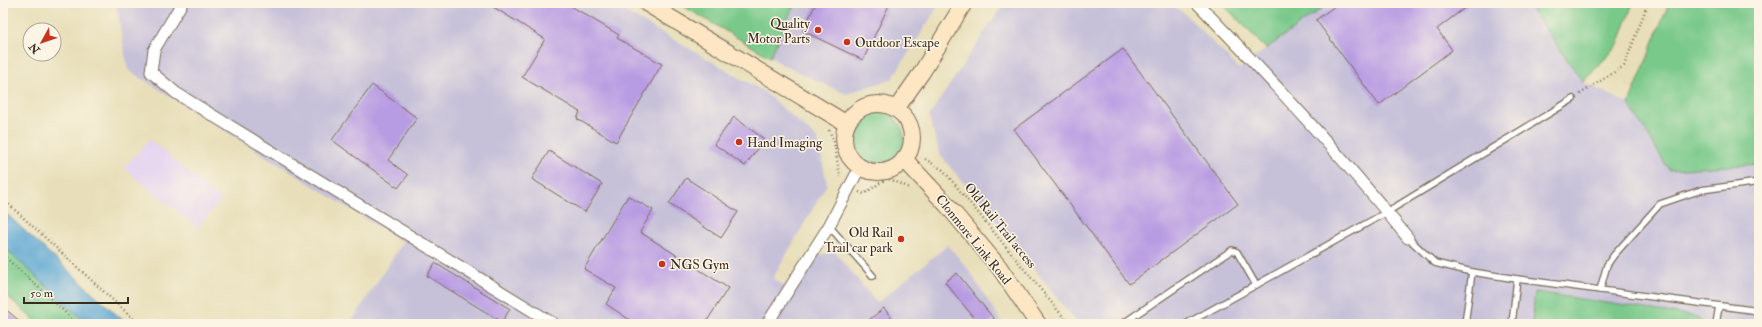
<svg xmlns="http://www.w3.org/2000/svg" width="1762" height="327" font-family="'IM FELL Double Pica',serif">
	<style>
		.built { fill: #e4d3f1 }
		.industrial { fill: #c6c0d9 }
		.green { fill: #79c98a; stroke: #5a7a54 }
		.water { fill: #5aa6d2; stroke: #4a6878 }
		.building { fill: #b89ce3 }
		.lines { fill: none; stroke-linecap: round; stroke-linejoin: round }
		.lane-casing { stroke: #786955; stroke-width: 8 }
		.street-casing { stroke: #786955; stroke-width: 13 }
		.secondary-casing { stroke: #786955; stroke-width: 18 }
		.path { stroke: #786955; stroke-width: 2.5; stroke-dasharray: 1 3; stroke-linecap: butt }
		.lane { stroke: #fff; stroke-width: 5.5 }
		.street { stroke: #fff; stroke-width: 11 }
		.secondary { stroke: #fce6c4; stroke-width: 16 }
		.poi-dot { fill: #c8321e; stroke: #fcf5e5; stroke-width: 1.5 }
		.labels { text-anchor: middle; stroke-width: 3; stroke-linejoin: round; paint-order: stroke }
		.poi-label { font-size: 13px; fill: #3b2a1e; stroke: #fcf5e5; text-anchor: start }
		.street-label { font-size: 13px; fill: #3b2a1e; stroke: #fcf5e5 }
	</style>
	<rect width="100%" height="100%" fill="#fcf5e5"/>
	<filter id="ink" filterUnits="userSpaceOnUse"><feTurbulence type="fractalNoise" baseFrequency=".025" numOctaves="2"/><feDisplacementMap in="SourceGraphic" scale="8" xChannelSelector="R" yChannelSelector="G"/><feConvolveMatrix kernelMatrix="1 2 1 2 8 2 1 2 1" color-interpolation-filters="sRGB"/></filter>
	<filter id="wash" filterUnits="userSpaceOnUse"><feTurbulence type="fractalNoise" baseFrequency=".012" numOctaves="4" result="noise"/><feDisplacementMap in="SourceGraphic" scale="16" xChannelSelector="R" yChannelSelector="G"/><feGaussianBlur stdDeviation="0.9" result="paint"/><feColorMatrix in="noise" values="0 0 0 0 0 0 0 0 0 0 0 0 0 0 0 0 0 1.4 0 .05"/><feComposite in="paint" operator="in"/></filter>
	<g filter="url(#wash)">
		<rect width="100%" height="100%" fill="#e8dfba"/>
		<!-- built -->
		<path class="built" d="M150,139l71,61 -24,28 -73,-60z"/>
		<!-- industrial -->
		<g class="industrial">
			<path d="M116,3h494l153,88 55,48 9,45 -54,94 20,15 21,-36 20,-6 43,52 71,-58 20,24 35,55h-653l53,-82 -275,-172z"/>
			<path d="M795,3h145l-48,76 -46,15 -63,-29 -13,-8z"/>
			<path d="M1004,3h166l15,11 54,55 90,-66h198l56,79 46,22 40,66 90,-6v160h-681l-86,-108 -52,-61 -11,-39z"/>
		</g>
		<!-- green -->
		<g class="green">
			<path d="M678,3h117l-25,54z"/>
			<path d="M1222,3h107l-63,46z"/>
			<path d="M1527,3h106l-15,42 -35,37z"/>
			<path d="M1669,3h90v161l-90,6 -40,-66z"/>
			<circle cx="878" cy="138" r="26"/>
			<path d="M3,246l84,78h-49l-35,-32z"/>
			<path d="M1535,292l163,25 4,7h-170z"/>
		</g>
		<!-- water -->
		<path class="water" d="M3,211l124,113h-40l-84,-78z"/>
		<g id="blocks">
			<!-- building -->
			<g class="building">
				<path d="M487,3h79l53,32 -2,3 45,26 -46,78 -39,-23 3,-7 -58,-35 23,-38z"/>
				<path d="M816,3h74l-27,57 -60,-29z"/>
				<path d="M1339,3h132l-34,26 15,21 -73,55 -63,-85z"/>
				<path d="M1123,49l115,155 -109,80 -115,-155z"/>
				<path d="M372,85l45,33 -29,42 20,15 -10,13 -66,-48z"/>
				<path d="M734,117l30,22 -19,27 -31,-22z"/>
				<path d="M549,151l53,33 -17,28 -53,-33z"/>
				<path d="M686,178l52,34 -17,26 -52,-34z"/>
				<path d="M628,196l25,14 -13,22 88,56 -23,36h-69l-30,-20 10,-16 -32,-19z"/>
				<path d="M435,263l75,46 -8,13 -75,-46z"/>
				<path d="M957,273l37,46 -6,5h-9l-34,-42z"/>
				<path d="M3,307l20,17h-20z"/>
				<path d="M884,308l12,16h-32z"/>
			</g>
		</g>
	</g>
	<g filter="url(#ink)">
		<use href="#blocks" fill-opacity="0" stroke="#786955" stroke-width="1"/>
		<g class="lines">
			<defs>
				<g id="lane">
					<path d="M829,226l44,50"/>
					<path d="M1408,238l27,25 37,9 45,7 -5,45"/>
					<path d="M1517,279l242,32"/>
					<path d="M1600,290l7,-25 7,-10 46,-51 41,-14 51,-7"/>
					<path d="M1122,324l110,-74 5,2 19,33"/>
					<path d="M1186,324l201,-112 186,-113"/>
					<path d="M1465,324l7,-52"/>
					<path d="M1716,324l3,-18"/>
				</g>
				<g id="street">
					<path d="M182,3l-28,47 -3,22 25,21 378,231"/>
					<path d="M1197,3c73,75 145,153 211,235"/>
					<path d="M767,324l62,-98 31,-59"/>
				</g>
				<g id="secondary">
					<path d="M646,3l201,121"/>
					<circle cx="878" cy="138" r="34"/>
					<path d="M896,109l26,-37 42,-69"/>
					<path d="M904,159l43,46 52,62 39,57"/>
				</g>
			</defs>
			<!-- lane casing -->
			<use href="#lane" class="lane-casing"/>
			<!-- street casing -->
			<use href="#street" class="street-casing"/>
			<!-- secondary casing -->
			<use href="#secondary" class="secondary-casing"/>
			<!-- path -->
			<g class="path">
				<path d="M625,3l8,5"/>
				<path d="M1580,94l44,-28 24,-63"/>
				<path d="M829,130l5,12 6,35"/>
				<path d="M925,159l18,11 126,154"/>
				<path d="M859,192l5,2 23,-16 23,10"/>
				<path d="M3,199l136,125"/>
				<path d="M3,255l75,69"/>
			</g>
			<!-- lane -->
			<use href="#lane" class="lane"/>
			<!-- street -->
			<use href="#street" class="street"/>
			<!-- secondary -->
			<use href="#secondary" class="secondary"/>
		</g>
	</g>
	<!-- markers -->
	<g class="poi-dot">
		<circle cx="818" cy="30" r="4"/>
		<circle cx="847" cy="42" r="4"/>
		<circle cx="739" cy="142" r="4"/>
		<circle cx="901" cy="239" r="4"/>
		<circle cx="662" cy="264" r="4"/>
	</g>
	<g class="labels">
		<!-- poi labels -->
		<g class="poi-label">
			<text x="810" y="28" text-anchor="end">Quality<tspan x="810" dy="15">Motor Parts</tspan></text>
			<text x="855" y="47">Outdoor Escape</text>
			<text x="747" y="147">Hand Imaging</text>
			<text x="893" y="237" text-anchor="end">Old Rail<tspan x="893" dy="15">Trail car park</tspan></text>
			<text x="670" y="269">NGS Gym</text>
		</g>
		<!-- street labels -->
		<g class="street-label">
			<text transform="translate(1001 225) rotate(51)" y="5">Old Rail Trail access</text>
			<text transform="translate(974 239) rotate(51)" y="5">Clonmore Link Road</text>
		</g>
	</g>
	<!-- margin -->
	<rect width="1762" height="327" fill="none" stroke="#fcf5e5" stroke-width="16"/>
	<!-- north arrow -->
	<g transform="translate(42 42) rotate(230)"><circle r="19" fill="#fcf5e5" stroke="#afa495"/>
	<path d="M0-3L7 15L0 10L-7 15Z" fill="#c8321e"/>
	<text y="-6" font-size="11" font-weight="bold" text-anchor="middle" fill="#3b2a1e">N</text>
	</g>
	<!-- scale -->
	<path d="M24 297v6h104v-6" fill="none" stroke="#3b2a1e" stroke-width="2"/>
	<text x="30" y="297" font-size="12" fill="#3b2a1e" stroke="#fcf5e5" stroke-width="3" paint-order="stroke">50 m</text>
</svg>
